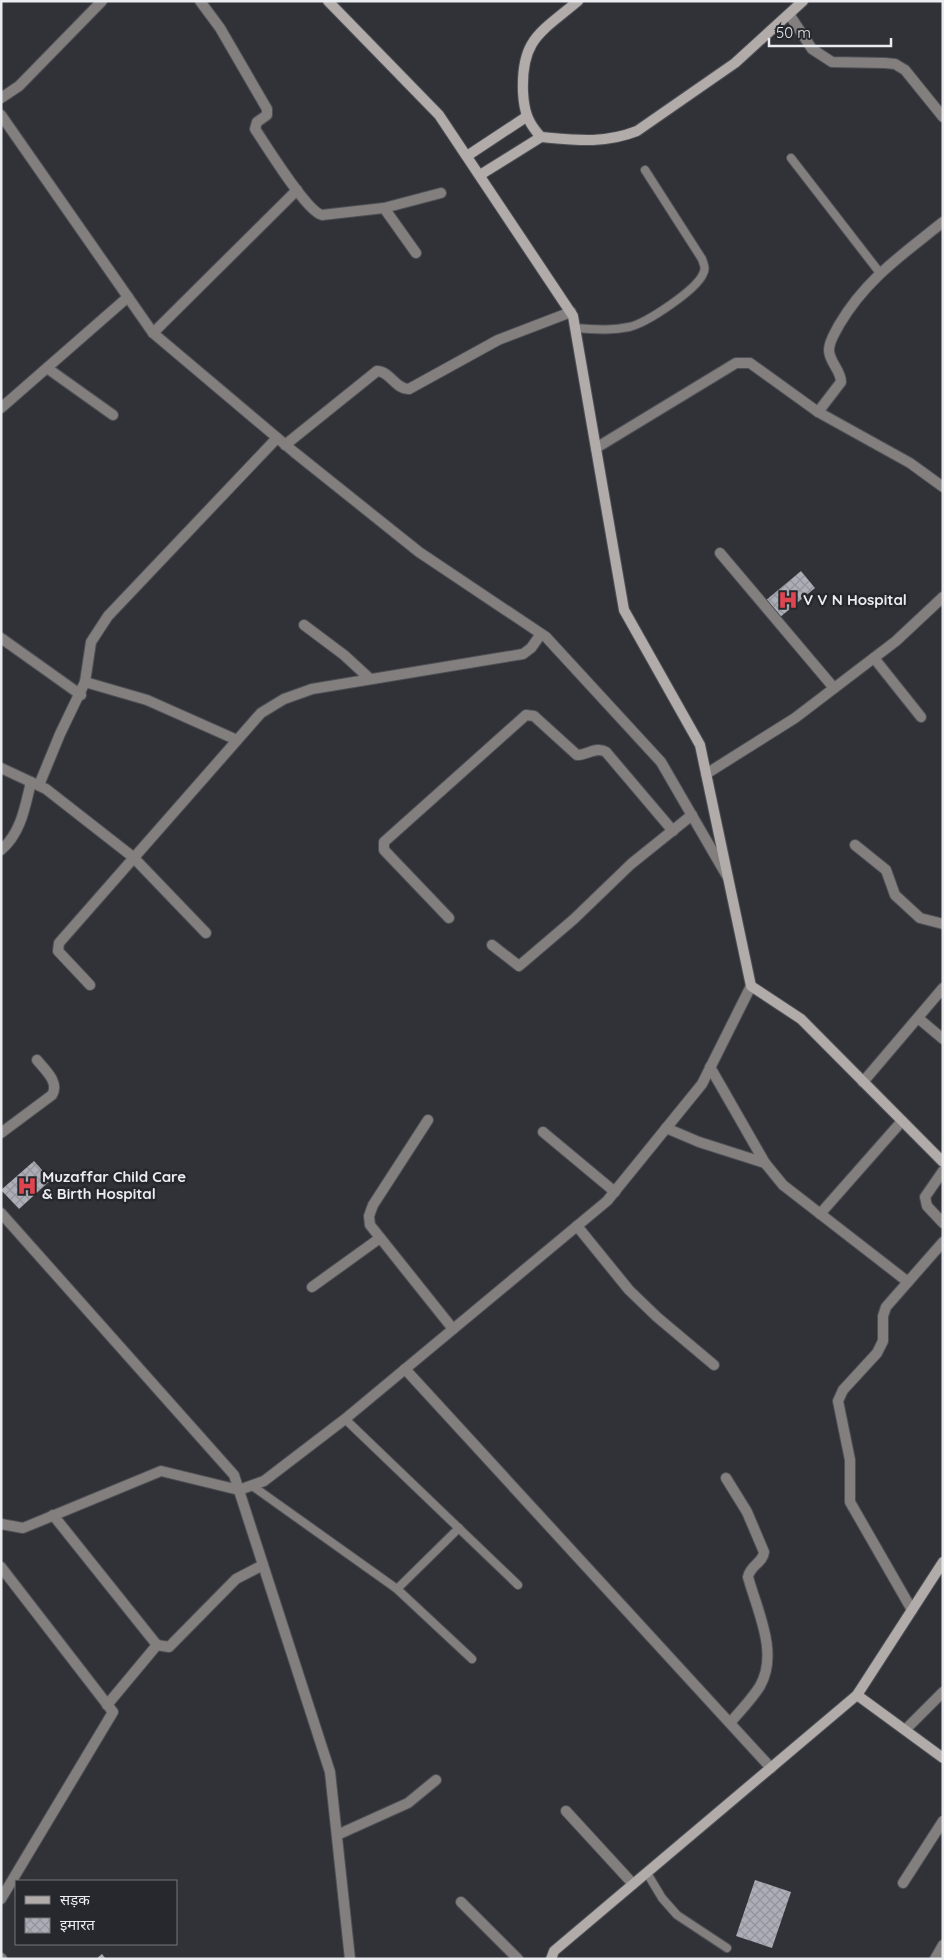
<svg xmlns="http://www.w3.org/2000/svg" width="944" height="1960" font-family="Quicksand,'Noto Sans Devanagari',sans-serif">
	<style>
		.building { fill: url(#building-cross-hatch) }
		.lines { fill: none; stroke-linecap: round; stroke-linejoin: round }
		.lane-casing { stroke: #4e5055; stroke-width: 10 }
		.street-casing { stroke: #4e5055; stroke-width: 12 }
		.secondary-casing { stroke: #4e5055; stroke-width: 12 }
		.lane { stroke: #837f7e; stroke-width: 8 }
		.street { stroke: #837f7e; stroke-width: 10 }
		.secondary { stroke: #b1aba9; stroke-width: 10 }
		.labels { text-anchor: middle; stroke-width: 5; stroke-linejoin: round; paint-order: stroke }
		.poi-label { font-size: 15px; font-weight: bold; fill: #eaecf0; stroke: #26282e; text-anchor: start }
	</style>
	<defs>
		<pattern id="building-cross-hatch" width="8" height="8" patternUnits="userSpaceOnUse" patternTransform="scale(1.25)"><rect width="8" height="8" fill="#abaeb6"/><path d="M0 0l8 8M0 8l8-8" fill="none" stroke="#92949a"/></pattern>
	</defs>
	<rect width="100%" height="100%" fill="#303238"/>
	<!-- building -->
	<g class="building">
		<path d="M801,571l14,17 -36,30 -14,-17z"/>
		<path d="M34,1161l17,19 -32,29 -18,-19z"/>
		<path d="M755,1880l36,12 -19,56 -36,-12z"/>
		<path d="M102,1954l4,5h-10z"/>
	</g>
	<g class="lines">
		<defs>
			<g id="lane">
				<path d="M791,158l89,115"/>
				<path d="M575,328c18,1 36,3 54,-1 18,-4 67,-37 74,-53 3,-6 1,-9 -1,-15l-57,-89"/>
				<path d="M345,1419l173,166"/>
				<path d="M251,1485l146,104 75,70"/>
				<path d="M397,1589l62,-61"/>
				<path d="M647,1873l15,25 15,17 50,33"/>
			</g>
			<g id="street">
				<path d="M200,1l20,27 47,81v6l-10,7 -2,7c11,16 51,82 67,86l62,-7 57,-15"/>
				<path d="M789,14l23,35 20,13 53,1 10,1 10,6 38,47"/>
				<path d="M1,98l18,-12 83,-85"/>
				<path d="M1,115l152,218 141,119 125,100 127,85 115,125 66,114"/>
				<path d="M384,208l32,45"/>
				<path d="M153,333l144,-143"/>
				<path d="M47,368l66,47"/>
				<path d="M1,408l127,-111"/>
				<path d="M818,412l23,-30c0,-12 -12,-20 -12,-32 0,-9 6,-17 10,-25 27,-46 63,-70 104,-103"/>
				<path d="M285,445l92,-74c13,0 19,19 32,18l89,-49 73,-28"/>
				<path d="M596,448l140,-85h14l68,49 92,51 33,24"/>
				<path d="M720,553l114,135"/>
				<path d="M304,625l40,30 25,23"/>
				<path d="M1,638l80,57"/>
				<path d="M874,658l47,59"/>
				<path d="M85,682l62,18 90,40"/>
				<path d="M1,768l45,21 87,68 73,76"/>
				<path d="M706,774l89,-56 101,-77 47,-44"/>
				<path d="M39,785l21,-51 25,-52 6,-40 17,-26 169,-178"/>
				<path d="M855,845l31,25 9,25 25,23 23,6"/>
				<path d="M1,850c20,-17 24,-43 30,-68"/>
				<path d="M449,918l-65,-68v-8l142,-127 8,1 43,39c10,0 20,-9 29,-3l67,79"/>
				<path d="M492,945l27,21 55,-47 57,-55 61,-49"/>
				<path d="M90,985l-32,-34 1,-8 202,-230 23,-14 28,-10 211,-35 8,-6 10,-14"/>
				<path d="M918,1018l25,21"/>
				<path d="M710,1067l55,96 18,22 125,97"/>
				<path d="M863,1082l80,-94"/>
				<path d="M428,1120l-55,85 -4,11 1,9 83,104"/>
				<path d="M666,1128l33,14 66,21"/>
				<path d="M543,1132l72,60"/>
				<path d="M1,1133l51,-38c8,-13 -8,-26 -15,-35"/>
				<path d="M943,1171l-18,26 2,9 16,17"/>
				<path d="M1,1213l233,262 96,297 20,187"/>
				<path d="M820,1214l82,-93"/>
				<path d="M577,1226l52,64 28,27 57,48"/>
				<path d="M312,1287l68,-49"/>
				<path d="M405,1369l366,399"/>
				<path d="M726,1478l21,34 17,40c-1,11 -14,13 -16,25 9,33 31,76 12,109 -8,13 -20,25 -30,37"/>
				<path d="M53,1515l104,130 12,2 67,-68 27,-14"/>
				<path d="M1,1524l22,4 138,-57 78,19 25,-9 81,-62 262,-218 95,-117 49,-98"/>
				<path d="M1,1567l112,145 -112,187"/>
				<path d="M912,1610l-62,-108v-42l-12,-59 5,-11 34,-37 6,-12v-25l3,-9 57,-65"/>
				<path d="M107,1705l50,-60"/>
				<path d="M906,1729l37,-37"/>
				<path d="M566,1811l67,73"/>
				<path d="M337,1835l71,-32 28,-23"/>
				<path d="M903,1883l40,-62"/>
				<path d="M461,1902l57,57"/>
				<path d="M1,1958l1,1"/>
				<path d="M935,1959l8,-14"/>
			</g>
			<g id="secondary">
				<path d="M328,1l111,114 134,201 51,294 76,135 51,241 50,33 142,143"/>
				<path d="M578,1c-38,32 -57,38 -55,91 1,20 5,31 18,45 34,3 63,7 96,-6l98,-68 68,-62"/>
				<path d="M467,156l59,-39"/>
				<path d="M480,175l61,-38"/>
				<path d="M857,1695l86,63"/>
				<path d="M551,1959l3,-8 303,-256 86,-133"/>
			</g>
		</defs>
		<!-- lane casing -->
		<use href="#lane" class="lane-casing"/>
		<!-- street casing -->
		<use href="#street" class="street-casing"/>
		<!-- secondary casing -->
		<use href="#secondary" class="secondary-casing"/>
		<!-- lane -->
		<use href="#lane" class="lane"/>
		<!-- street -->
		<use href="#street" class="street"/>
		<!-- secondary -->
		<use href="#secondary" class="secondary"/>
	</g>
	<!-- icons -->
	<defs>
		<symbol id="hospital-bare" viewBox="-9 -9 18 18"><path d="M-5-5h3v3.5h4V-5h3V5h-3V1.5h-4V5h-3Z" fill="#e0444e" stroke="#26282e" stroke-width="2.5" paint-order="stroke"/></symbol>
	</defs>
	<g fill-rule="evenodd">
		<use href="#hospital-bare" x="774" y="586" width="28" height="28"/>
		<use href="#hospital-bare" x="13" y="1172" width="28" height="28"/>
	</g>
	<g class="labels">
		<!-- poi labels -->
		<g class="poi-label">
			<text x="803" y="605">V V N Hospital</text>
			<text x="42" y="1182">Muzaffar Child Care<tspan x="42" dy="17">&amp; Birth Hospital</tspan></text>
		</g>
	</g>
	<!-- border -->
	<rect width="944" height="1960" fill="none" stroke="#eaecf0" stroke-width="5"/>
	<!-- legend -->
	<rect x="15" y="1880" width="162" height="65" fill="#26282e" stroke="#74767c"/>
	<rect x="25" y="1896" width="25" height="8" fill="#b1aba9" stroke="#74767c"/>
	<text x="60" y="1905" font-size="15" fill="#eaecf0">सड़क</text>
	<rect x="25" y="1918" width="25" height="15" fill="url(#building-cross-hatch)" stroke="#74767c"/>
	<text x="60" y="1930" font-size="15" fill="#eaecf0">इमारत</text>
	<!-- scale -->
	<path d="M769 38v8h122v-8" fill="none" stroke="#eaecf0" stroke-width="2.5"/>
	<text x="776" y="38" font-size="15" fill="#eaecf0" stroke="#26282e" stroke-width="4" paint-order="stroke">50 m</text>
</svg>
